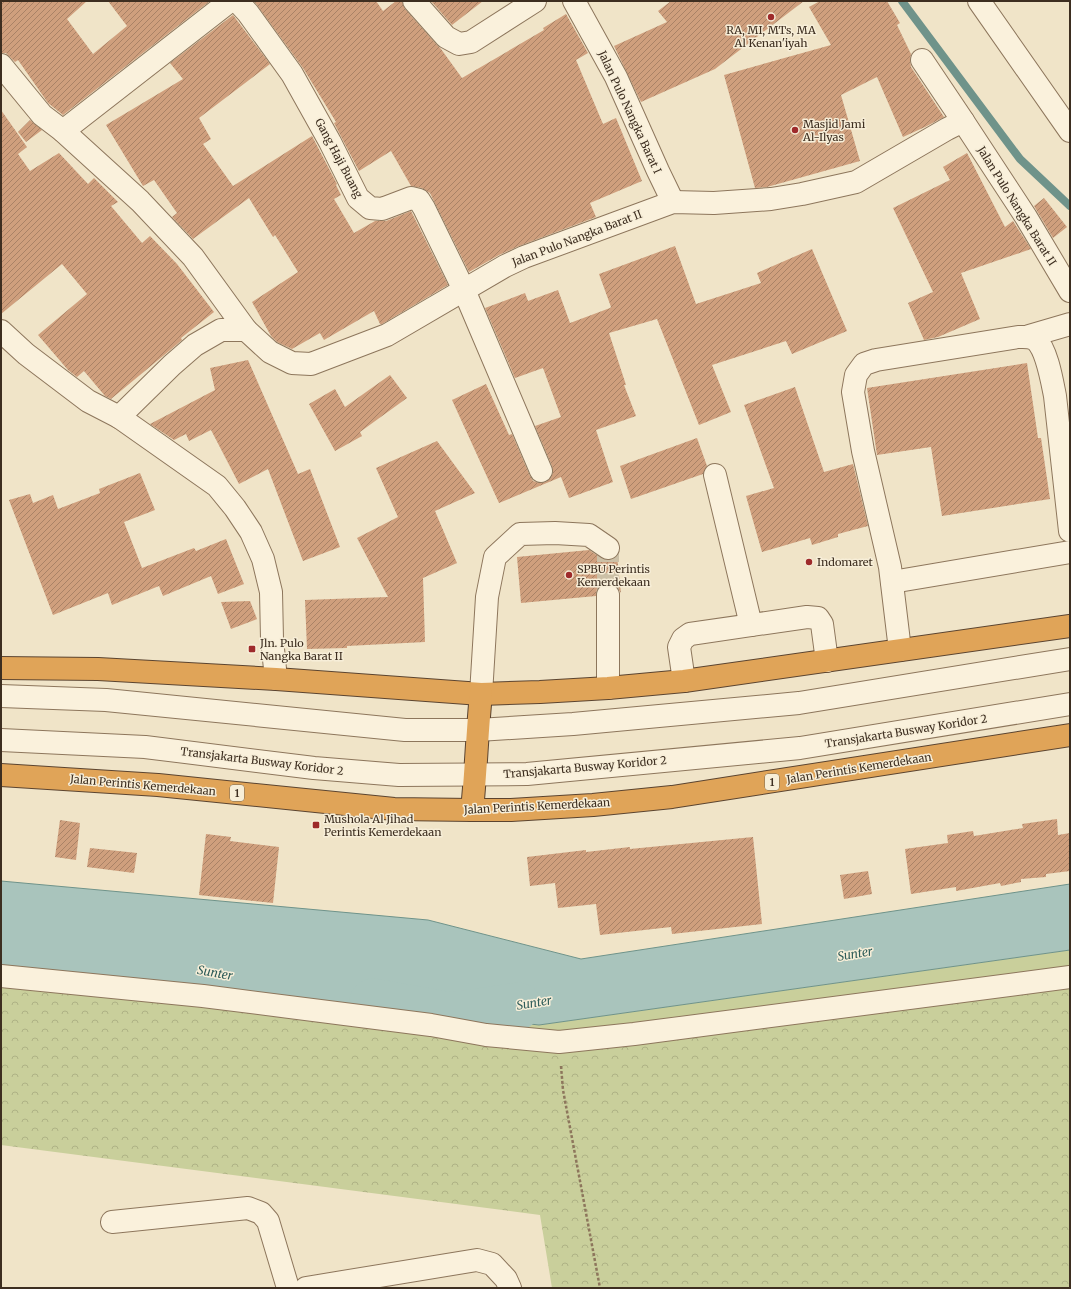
<svg xmlns="http://www.w3.org/2000/svg" width="1071" height="1289" font-family="Merriweather,serif">
	<style>
		.grass { fill: #c9cf9b }
		.forest { fill: url(#forest-crowns) }
		.water { fill: #a9c4bc; stroke: #6f938a }
		.lines { fill: none; stroke-linecap: round; stroke-linejoin: round }
		.stream { stroke: #6f938a; stroke-width: 8 }
		.river { stroke: #a9c4bc; stroke-width: 47 }
		.building { fill: url(#building-hatch) }
		.minor-tunnel { stroke: #ccc0a6; stroke-width: 22; stroke-dasharray: 22 11; stroke-linecap: butt }
		.minor-casing { stroke: #8d765c; stroke-width: 24 }
		.highway-casing { stroke: #5b4430; stroke-width: 24 }
		.path { stroke: #8d765c; stroke-width: 2.5; stroke-dasharray: 3 2; stroke-linecap: butt }
		.minor { stroke: #faf1dc; stroke-width: 22 }
		.highway { stroke: #e0a458; stroke-width: 22 }
		.poi-dot { fill: #9e2a2b; stroke: #f7eed8; stroke-width: 1.5 }
		.labels { text-anchor: middle; stroke-width: 3; stroke-linejoin: round; paint-order: stroke }
		.shield { fill: #f7eed8; stroke: #756857; stroke-width: 1 }
		.shield-label { font-size: 10px; font-weight: bold; fill: #3d2e20 }
		.poi-label { font-size: 11px; fill: #3d2e20; stroke: #f7eed8; text-anchor: start }
		.street-label { font-size: 11px; fill: #3d2e20; stroke: #f7eed8 }
		.water-label { font-size: 12px; font-style: italic; fill: #2f5d5a; stroke: #f7eed8 }
	</style>
	<defs>
		<pattern id="forest-crowns" width="20" height="18" patternUnits="userSpaceOnUse"><rect width="20" height="18" fill="#c9cf9b"/><path d="M2 6a3 3 0 1 1 6 0M12 15a3 3 0 1 1 6 0" fill="none" stroke="#aeb285"/></pattern>
		<pattern id="building-hatch" width="6" height="6" patternUnits="userSpaceOnUse"><rect width="6" height="6" fill="#cf9f7d"/><path d="M-1 1l2-2M0 6l6-6M5 7l2-2" fill="none" stroke="#a98266"/></pattern>
	</defs>
	<rect width="100%" height="100%" fill="#f0e4c8"/>
	<!-- grass -->
	<path class="grass" d="M1070,950v27l-511,65 -558,-67v-10l538,60z"/>
	<!-- forest -->
	<path class="forest" d="M1,973l558,69 511,-65v311h-518l-12,-73 -539,-70z"/>
	<!-- water -->
	<path class="water" d="M1,881l427,39 153,39 489,-75v66l-531,75 -538,-60z"/>
	<g class="lines">
		<!-- stream -->
		<path class="stream" d="M902,1l118,158 50,47"/>
		<!-- river -->
		<path class="river" d="M373,1002l78,14 67,-10"/>
	</g>
	<!-- building -->
	<g class="building">
		<path d="M1,1h86l-20,18 26,35 34,-28 -19,-25h102l-147,114 -15,-12 -30,-43 -3,2 -9,-9h-5z"/>
		<path d="M254,1h122l7,10 13,-10h6l3,8 32,36 4,4 21,29 82,-48 -1,-2 23,-14 22,39 -12,7 27,64 13,-6 26,63 -52,22 6,14 -77,29 -20,9 -30,17 -39,-79 -8,-5 -11,-2 -20,-35 -32,20 -25,-48 2,-1 -33,-54z"/>
		<path d="M431,1h52l-31,24z"/>
		<path d="M671,1h133l-89,68 -74,33 -27,-56 53,-24 -9,-11z"/>
		<path d="M820,1h67l13,22 -3,2 14,29 -1,6 1,7 33,50 -19,10 -22,10 -26,-60 -36,18 19,66 -93,26 -12,1 -31,-113 107,-30 -22,-38z"/>
		<path d="M233,15l37,49 -71,54 12,21 -8,5 30,42 79,-50 25,48 -1,1 5,10 -7,4 20,34 21,-12h11l25,-10 37,74 -66,39h-2l-6,-13 -50,29 -4,-7 -28,16 -15,-7 -6,-6 -19,-34 46,-30 -23,-37 -2,2 -24,-39 -56,41 -21,-22 5,-4 -23,-33 -11,6 -37,-61 77,-46 -13,-16z"/>
		<path d="M1,110l26,37 -9,7 12,17 29,-18 29,31 6,-6 24,24 -7,4 31,37 8,-7 27,28 37,48 -33,26 1,2 -13,11 -58,48 -6,-3 -21,-25 -7,6 -9,-7 -30,-35 49,-41 -25,-30 -61,50z"/>
		<path d="M30,120l12,10 -16,12 -8,-10z"/>
		<path d="M967,153l38,74 8,-6 18,28 -70,24 19,46 -42,18 -14,3 -16,-37 25,-11 -40,-84 57,-28 -7,-13z"/>
		<path d="M1044,198l23,29 -14,11 -19,-32z"/>
		<path d="M675,246l21,58 65,-21 -4,-10 55,-24 35,82 -55,23 -6,-13 -74,24 19,47 -32,13 -42,-106 -48,14 17,52h-2l12,31 -40,14 17,52 -44,16 -8,-21 -62,26 -47,-103 34,-16 23,51 3,-1 18,42 3,5 6,2 7,-1 5,-4 2,-6 -1,-6 -17,-40 26,-9 -18,-49 -28,10 -30,-70 40,-15 3,8 30,-11 12,33 40,-15 1,-1 -12,-33z"/>
		<path d="M248,360l50,114 12,-5 30,78 -37,14 -35,-92 -29,15 -28,-54 -22,11 -3,-7 -12,6 -24,-16 65,-34 -5,-22z"/>
		<path d="M1027,363l11,75h3l9,61 -108,17 -11,-69 -54,8 -10,-67z"/>
		<path d="M390,375l17,23 -47,34 2,4 -27,15 -26,-47 26,-15 10,18z"/>
		<path d="M795,387l29,85 29,-8 15,62 -30,8v3l-26,8 -2,-7 -48,14 -16,-56 28,-8 -30,-83z"/>
		<path d="M697,438l10,28 -4,8 -72,25 -11,-33z"/>
		<path d="M437,441l38,52 -40,18 22,52 -34,15 2,64 -78,4v2l-40,1 -2,-49 83,-3 -31,-59 41,-21 -22,-49z"/>
		<path d="M140,473l15,37 -31,12 18,46 52,-20 2,3 30,-12 18,45 -26,10 -7,-18 -48,20 -4,-10 -47,19 -4,-12 -55,22 -44,-115 21,-6 3,9 20,-8 5,14 42,-16 -1,-4z"/>
		<path d="M589,550l12,8 6,2 6,-1 4,-3 4,37 -6,-9 -7,-1 -6,1 -5,4 -1,8 -75,7 -4,-46z"/>
		<path d="M250,601l7,18 -26,10 -10,-27z"/>
		<path d="M1057,819l1,16 12,-2v38l-24,3v3l-25,2v3l-20,4 -1,-3 -44,8v-4l-45,7 -6,-45 43,-6 -1,-8 26,-4 1,5 49,-8 -1,-4z"/>
		<path d="M60,820l20,3 -4,37 -21,-3z"/>
		<path d="M206,834l25,3 -1,4 49,6 -6,56 -74,-8z"/>
		<path d="M753,837l9,87 -90,10 -1,-7 -71,8 -4,-31 -38,4 -3,-25 -25,3 -3,-29 59,-7v2l44,-5v2z"/>
		<path d="M90,848l47,5 -3,20 -47,-6z"/>
		<path d="M868,871l4,23 -28,5 -4,-24z"/>
	</g>
	<g class="lines">
		<!-- minor-tunnel -->
		<path class="minor-tunnel" d="M608,595v-47"/>
		<defs>
			<g id="minor">
				<path d="M230,1l-167,130 77,70 53,56 53,73"/>
				<path d="M237,1l11,12 44,61 38,68 28,56 12,10 12,1 29,-11 8,2 5,8 40,82 77,181"/>
				<path d="M414,1l32,36 13,7 12,-2 64,-41"/>
				<path d="M574,1l42,76 42,94 15,31"/>
				<path d="M979,1l91,130"/>
				<path d="M922,60l41,61"/>
				<path d="M1,65l41,50 21,16"/>
				<path d="M1,331l25,23 62,47 31,16 98,69 18,22 16,24 12,27 8,33 1,47 4,40"/>
				<path d="M1029,336l41,-12"/>
				<path d="M119,417l53,-52 23,-20 26,-15h25l24,22 22,11 19,1 76,-29 118,-69 19,-9 149,-55 41,1 57,-4 31,-5 54,-12 91,-53 16,-8 63,96 44,74"/>
				<path d="M715,475l36,150"/>
				<path d="M892,582l178,-30"/>
				<path d="M608,595v93"/>
				<path d="M900,650l-10,-83 -27,-116 -10,-59 3,-17 8,-11 12,-4 142,-23c6,0 12,-1 18,3 11,10 16,41 19,56l15,135"/>
				<path d="M684,681l-5,-34 4,-8 7,-5 117,-17 11,1 4,6 5,37"/>
				<path d="M481,694l6,-97 8,-40 25,-23 35,-1 34,2 19,13"/>
				<path d="M1,696l105,4 299,30h73l95,-6 226,-21 271,-44"/>
				<path d="M1,740l144,7 169,21 85,7 128,-1 273,-26 270,-44"/>
				<path d="M1,976l202,20 228,29 55,10 73,7 75,-8 436,-57"/>
				<path d="M112,1222l136,-14 13,5 7,8 20,67"/>
				<path d="M306,1288l171,-28 15,4 14,15 4,9"/>
			</g>
			<g id="highway">
				<path d="M1,668l97,1 178,10 205,15 59,-2 68,-4 76,-7 386,-55"/>
				<path d="M1,775l157,10 236,24 78,1h39l82,-5 79,-8 398,-62"/>
				<path d="M472,810c4,-38 5,-77 9,-116"/>
			</g>
		</defs>
		<!-- minor casing -->
		<use href="#minor" class="minor-casing"/>
		<!-- highway casing -->
		<use href="#highway" class="highway-casing"/>
		<!-- path -->
		<path class="path" d="M561,1066l2,24 37,198"/>
		<!-- minor -->
		<use href="#minor" class="minor"/>
		<!-- highway -->
		<use href="#highway" class="highway"/>
	</g>
	<!-- markers -->
	<g class="poi-dot">
		<circle cx="771" cy="17" r="4"/>
		<circle cx="795" cy="130" r="4"/>
		<circle cx="809" cy="562" r="4"/>
		<circle cx="569" cy="575" r="4"/>
		<rect x="248" y="645" width="8" height="8" rx="2"/>
		<rect x="312" y="821" width="8" height="8" rx="2"/>
	</g>
	<g class="labels">
		<!-- shield labels -->
		<g class="shield">
			<rect x="765" y="774" width="14" height="16" rx="3"/>
			<rect x="230" y="785" width="14" height="16" rx="3"/>
		</g>
		<g class="shield-label">
			<text x="772" y="786">1</text>
			<text x="237" y="797">1</text>
		</g>
		<!-- poi labels -->
		<g class="poi-label">
			<text x="771" y="34" text-anchor="middle">RA, MI, MTs, MA<tspan x="771" dy="13">Al Kenan'iyah</tspan></text>
			<text x="803" y="128">Masjid Jami<tspan x="803" dy="13">Al-Ilyas</tspan></text>
			<text x="817" y="566">Indomaret</text>
			<text x="577" y="573">SPBU Perintis<tspan x="577" dy="13">Kemerdekaan</tspan></text>
			<text x="260" y="647">Jln. Pulo<tspan x="260" dy="13">Nangka Barat II</tspan></text>
			<text x="324" y="823">Mushola Al Jihad<tspan x="324" dy="13">Perintis Kemerdekaan</tspan></text>
		</g>
		<!-- street labels -->
		<g class="street-label">
			<text transform="translate(630 112) rotate(65)" y="4">Jalan Pulo Nangka Barat I</text>
			<text transform="translate(339 158) rotate(62)" y="4">Gang Haji Buang</text>
			<text transform="translate(1017 206) rotate(58)" y="4">Jalan Pulo Nangka Barat II</text>
			<text transform="translate(577 238) rotate(-21)" y="4">Jalan Pulo Nangka Barat II</text>
			<text transform="translate(906 731) rotate(-9)" y="4">Transjakarta Busway Koridor 2</text>
			<text transform="translate(262 761) rotate(7)" y="4">Transjakarta Busway Koridor 2</text>
			<text transform="translate(585 767) rotate(-5)" y="4">Transjakarta Busway Koridor 2</text>
			<text transform="translate(859 768) rotate(-9)" y="4">Jalan Perintis Kemerdekaan</text>
			<text transform="translate(143 785) rotate(5)" y="4">Jalan Perintis Kemerdekaan</text>
			<text transform="translate(537 806) rotate(-3)" y="4">Jalan Perintis Kemerdekaan</text>
		</g>
		<!-- water labels -->
		<g class="water-label">
			<text transform="translate(855 954) rotate(-9)" y="4">Sunter</text>
			<text transform="translate(215 973) rotate(10)" y="4">Sunter</text>
			<text transform="translate(534 1003) rotate(-9)" y="4">Sunter</text>
		</g>
	</g>
	<!-- border -->
	<rect width="1071" height="1289" fill="none" stroke="#3d2e20" stroke-width="4"/>
</svg>
